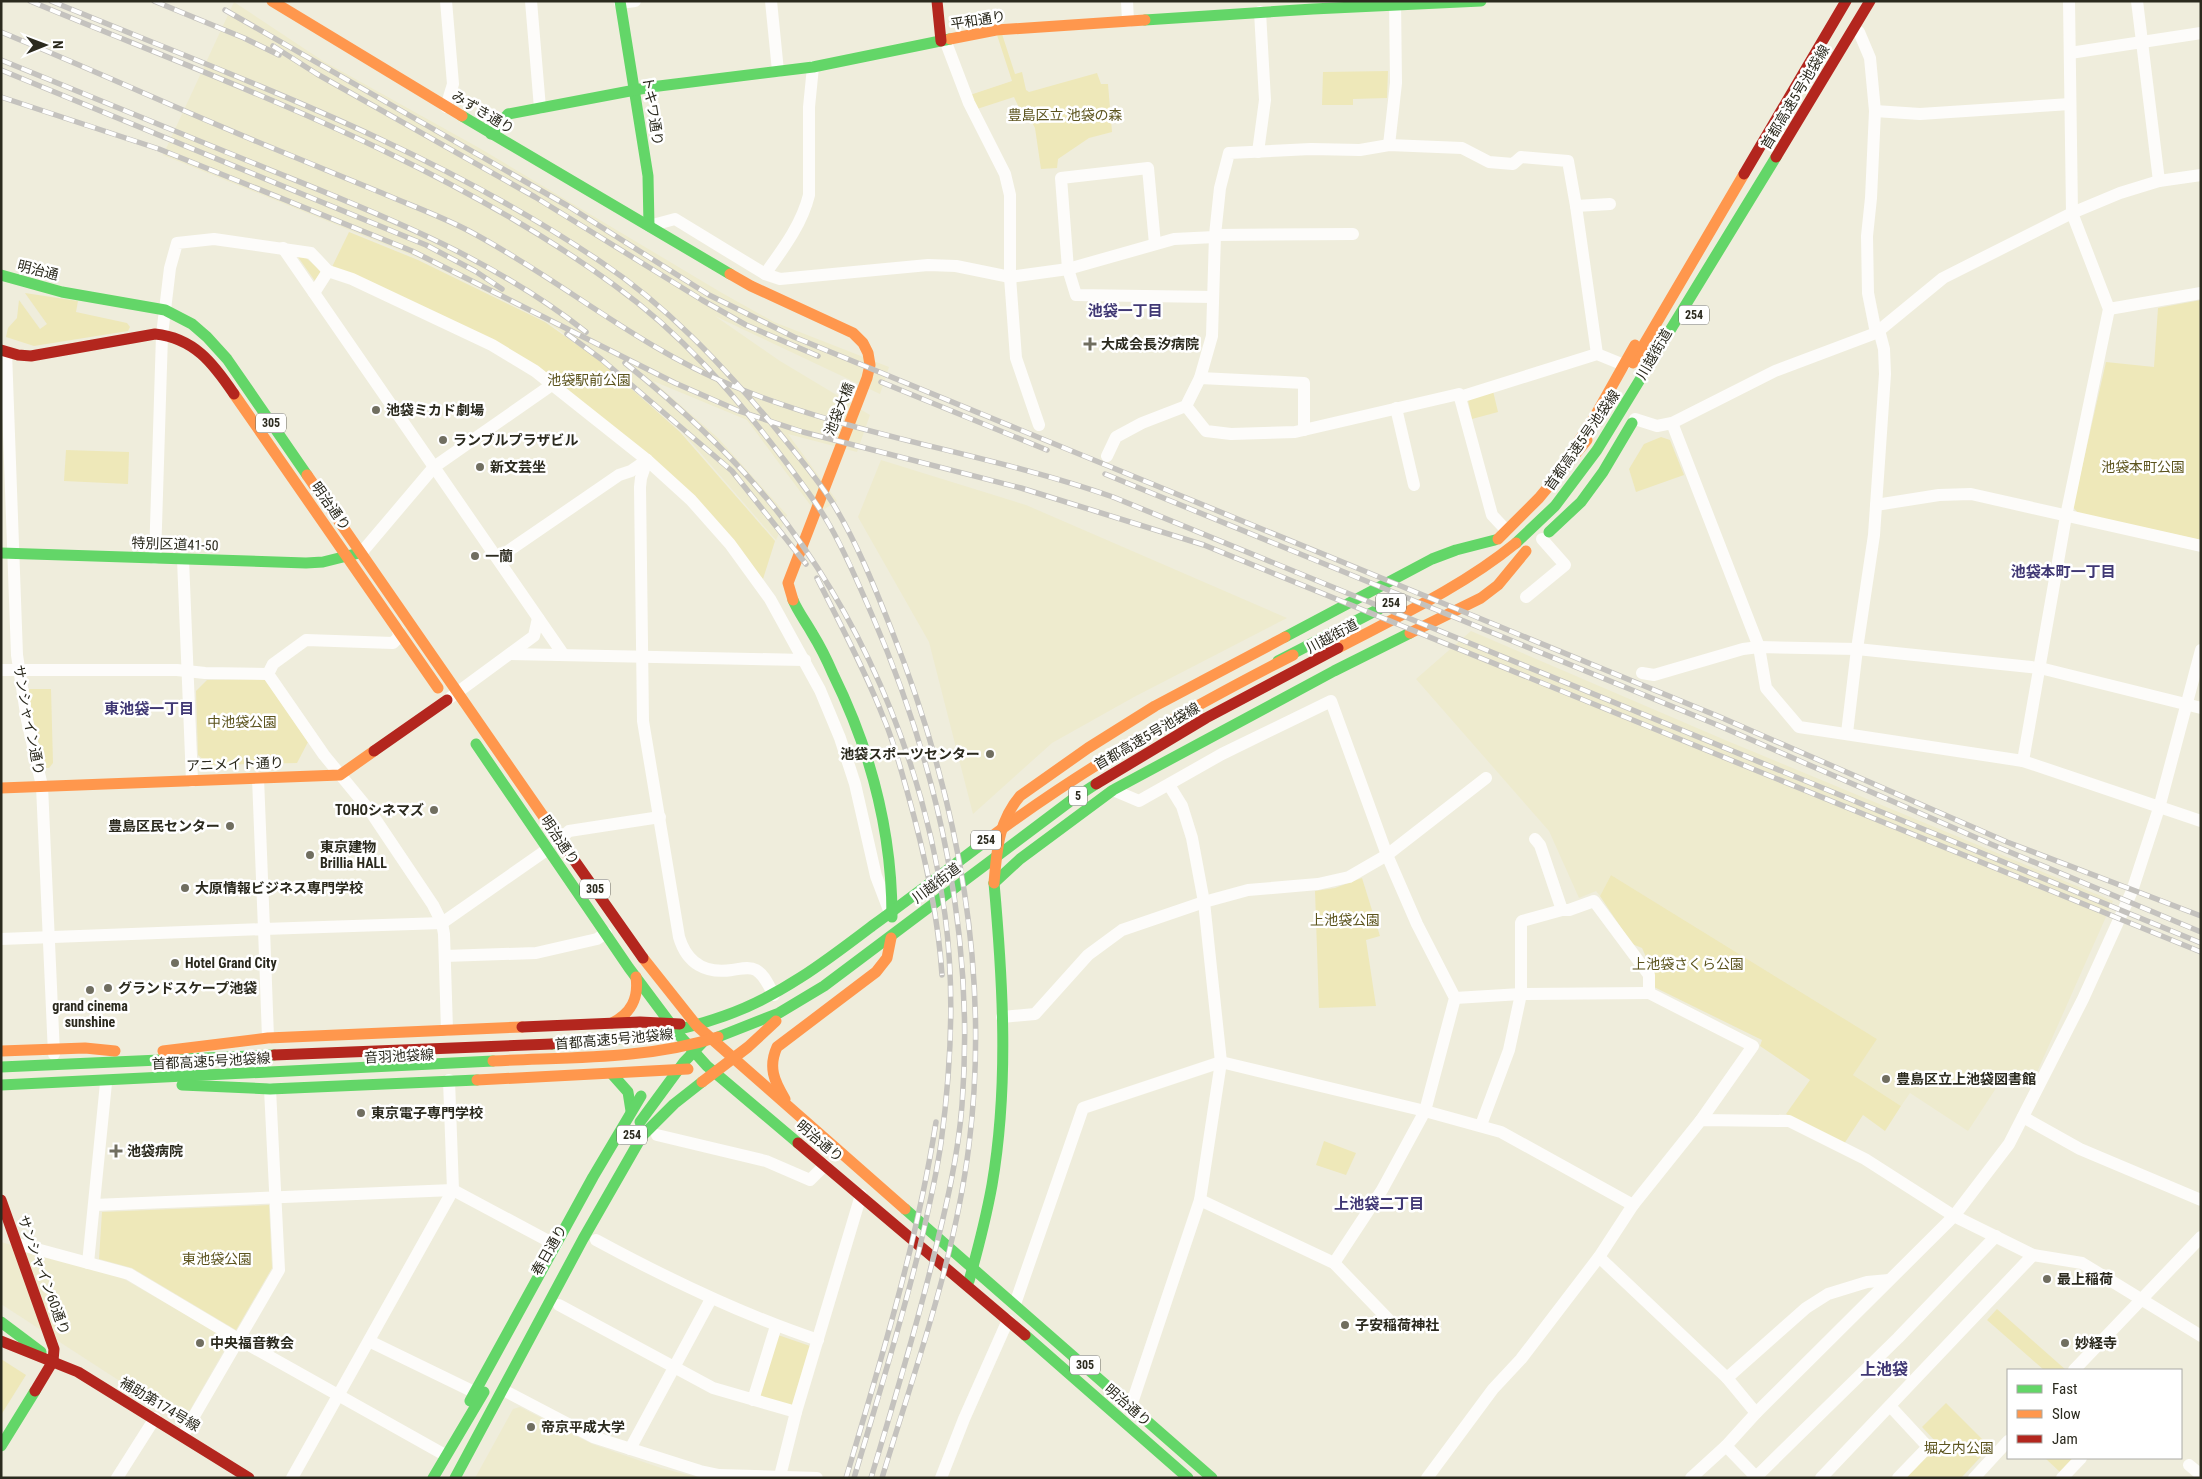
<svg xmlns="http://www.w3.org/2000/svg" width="2202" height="1479" font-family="'Roboto Condensed','Noto Sans JP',sans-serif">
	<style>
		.built { fill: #eeebce }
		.green { fill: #eee8b9 }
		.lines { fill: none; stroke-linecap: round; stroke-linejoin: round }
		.street { stroke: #fdfcfa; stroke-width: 12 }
		.fast { stroke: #63d668; stroke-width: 11 }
		.slow { stroke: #ff974d; stroke-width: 11 }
		.jam { stroke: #b3261e; stroke-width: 11 }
		.rail-casing { stroke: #c4c2be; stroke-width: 5.5 }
		.rail { stroke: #fff; stroke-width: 4; stroke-dasharray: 11; stroke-linecap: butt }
		.poi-dot { fill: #706e60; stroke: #fff; stroke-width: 2 }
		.labels { text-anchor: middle; stroke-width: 5; stroke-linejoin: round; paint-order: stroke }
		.shield { fill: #fff; stroke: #6b6a62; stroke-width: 1 }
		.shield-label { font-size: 12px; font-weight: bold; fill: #2b2a1e }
		.street-label { font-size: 14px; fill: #2b2a1e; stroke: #fff }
		.park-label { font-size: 14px; fill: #5c541e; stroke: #fff }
		.poi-label { font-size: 14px; font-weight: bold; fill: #2b2a1e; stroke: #fff; text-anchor: start }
		.neighbourhood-label { font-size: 15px; font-weight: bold; fill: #403874; stroke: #fff }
		.quarter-label { font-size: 16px; font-weight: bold; fill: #403874; stroke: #fff }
	</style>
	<rect width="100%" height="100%" fill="#efeddc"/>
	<!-- built -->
	<g class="built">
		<path d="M234,2l89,59 158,88 241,144 52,29 115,45 -9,27 -165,-78 65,45 90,54 -13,37 -69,-18 49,67 -20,13 -70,-94 -94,-39 65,57 69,77 -11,25 -99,-114 -76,-66 -55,-39 -127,-63 -256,-103z"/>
		<path d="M881,460l145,45 261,113 -153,79 -82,46 -79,71 -44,-172 -71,-125z"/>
		<path d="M1471,631l254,109 388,161 -83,187 -26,-12 -36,55 -58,-38 -9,13 -48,-31 24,-36 -266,-164 -11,21 -4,-5 -17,7 -30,-67 -133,-152z"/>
		<path d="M1,1242l114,32 115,66 -47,82 -182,-118z"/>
		<path d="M520,1407l72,37 69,24 39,10h-225l38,-69z"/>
	</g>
	<!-- green -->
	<g class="green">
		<path d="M1002,34l13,40 7,-2 4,18 3,2 68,-19 4,11h7l4,48 -23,6 -31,21 -1,9 -16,1 -6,-41 -11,-20 -4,2 -6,-13 -37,12 -7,-14 42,-14 -15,-46z"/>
		<path d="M1388,71l-1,27 -34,1v6h-31l1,-33z"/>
		<path d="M349,232l69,28 127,62 55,39 80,71 95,109 -12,38 -68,-83 -139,-115 -224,-114z"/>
		<path d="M298,257h7l17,15 -7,9z"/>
		<path d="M25,293l53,8 -2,11 51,11 3,4 -2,4 -94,15 -28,-9 2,-9 9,-10 2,-18 21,29 7,-5z"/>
		<path d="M2201,300v240l-123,-27 -5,-6 33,-145 48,5 4,-59z"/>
		<path d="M1493,391l5,21 -26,7 -4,-19z"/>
		<path d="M1661,437l9,3 14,35 -48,17 -7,-23 15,-25z"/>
		<path d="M66,450l63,2 -1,32 -64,-3z"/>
		<path d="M265,679l43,63 -11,21 -88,2 -11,-10 -2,-64 11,-11z"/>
		<path d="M26,689h25l2,74 -4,5h-5z"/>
		<path d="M1611,875l266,164 -24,36 48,31 -16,25 -22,-16 -19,29 -58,-30 24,-34 -50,-34 2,-6 -108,-53 -2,-17 -10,-22 -10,-4 -32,-48z"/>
		<path d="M1362,878l18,58 -14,4 10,66 -57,2 -4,-117 20,-3z"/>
		<path d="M1324,1141l32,12 -10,22 -30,-10z"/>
		<path d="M269,1205l3,63 -36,62 -104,-62 -33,-9 3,-47z"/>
		<path d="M1997,1309l69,61h-22l-57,-50z"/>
		<path d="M778,1335l35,12 -18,61 -36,-12z"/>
		<path d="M1,1359l25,16 -25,40z"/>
		<path d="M1946,1403l44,44 -29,31h-54l-2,-2 32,-33 -15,-16z"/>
		<path d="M2045,1458h29l-13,15z"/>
	</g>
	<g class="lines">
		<!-- street -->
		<g class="street">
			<path d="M531,1l9,107"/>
			<path d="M771,1l7,70"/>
			<path d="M1127,1l1,20"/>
			<path d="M2137,1l22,180"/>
			<path d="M620,3l15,-2"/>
			<path d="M1859,32l11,26 5,53 -4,87 -4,38 1,57 8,40"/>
			<path d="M945,40l24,63 36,71 5,21v82l6,81 23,67"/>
			<path d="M2070,53l131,-20"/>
			<path d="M446,107l7,-23 -7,-83"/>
			<path d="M1875,111l45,3 150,-10"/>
			<path d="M1389,145l7,-62 -1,-82"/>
			<path d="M1258,152l7,-52 -5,-88"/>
			<path d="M1576,206l34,-2"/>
			<path d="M649,226l26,-7 90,55 15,5 148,-14 28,1 54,11 58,-8 106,-30 41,-2"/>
			<path d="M1215,235l138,-1"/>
			<path d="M1155,244l-7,-76 -87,10 7,91 8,26 137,2"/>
			<path d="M283,248l280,406"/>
			<path d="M765,274c18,-25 37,-50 44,-79v-88l4,-40"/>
			<path d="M314,293l14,-22"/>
			<path d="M2109,309l92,-16"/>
			<path d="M6,352l11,303 10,65 15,66 12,268"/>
			<path d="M1200,378l104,5v47"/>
			<path d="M1460,397l137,-43 27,11"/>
			<path d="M1186,406l20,25 25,3 64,-2 164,-38 33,121 14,15"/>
			<path d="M1396,408l18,77"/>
			<path d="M1635,419l22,7 15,-3 103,-52 101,-38 67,-55 129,-65 48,-20 39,-12 42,-6"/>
			<path d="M1672,423l87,224 7,41 33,39 224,34 178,60"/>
			<path d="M1107,456l9,-19 26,-14 44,-17 14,-28 12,-42 3,-101 5,-47 9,-35 82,-4 49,1 29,-5 73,3 27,14 24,2 8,-7 47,4 8,45 21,148"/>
			<path d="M647,460l-6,18 -1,9 3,234 36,216c8,27 27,37 53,33 8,-1 17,-4 24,0 9,5 13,17 18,25"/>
			<path d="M1876,505l63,-10 32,-1 230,52"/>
			<path d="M362,552l72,-85 119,-83"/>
			<path d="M155,558l7,-223 8,-67 7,-25 37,-4 97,14 17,18 24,8 140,66 43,26 112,89 44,40 39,44 40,55 50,91 20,48 15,46 21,92 13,34"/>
			<path d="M498,558l121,-83 12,-4 16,-11"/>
			<path d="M183,559l9,222"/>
			<path d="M1526,597l39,-32 -23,-26"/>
			<path d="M510,654l295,6"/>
			<path d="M1,670h176l28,3 63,1"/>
			<path d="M1642,673l12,2 89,-26 16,-2 98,2 183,19 161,40"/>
			<path d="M268,674l56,81 46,56 63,94 9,18 2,11 3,96"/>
			<path d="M268,674l5,-10 33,-24 87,3 6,-6 -1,-7"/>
			<path d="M451,697l83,-61 4,-18"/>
			<path d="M1847,733l10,-84 17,-114 11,-161 -1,-25 -5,-19"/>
			<path d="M2023,761l43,-245 43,-207 -37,-96 -3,-212"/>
			<path d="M258,778l6,151 178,-6 106,-74"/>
			<path d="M1113,790l26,11 83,-47 109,-53 56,154 30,69 38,74 -30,113 -43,79 -48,73"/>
			<path d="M560,839l9,-8 91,-14"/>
			<path d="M1535,839l5,6 22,65h7l25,-9 55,74v18l104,53 -52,74"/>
			<path d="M1,939l263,-10 4,109"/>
			<path d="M445,956l91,-3 61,-14 9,-6"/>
			<path d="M1455,998l66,-4 128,-1"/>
			<path d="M1002,1017l33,-3 53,-59 34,-25 82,-28 44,-12 70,-6 31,-7 38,-22 99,-77"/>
			<path d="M2023,1117l57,32 121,51"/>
			<path d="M1481,1125l28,-75 12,-56v-71l1,-2 40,-11"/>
			<path d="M657,1135l109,26 44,19 15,-15"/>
			<path d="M1200,1200l134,63 55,57"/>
			<path d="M94,1205l359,-15 103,55"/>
			<path d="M596,1240c72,39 144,74 222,100"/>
			<path d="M18,1244l111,30 109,65 207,116"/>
			<path d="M1599,1257l128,121 29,35"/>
			<path d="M88,1263l18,-180"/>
			<path d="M1015,1304l68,-196 138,-46 204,49 76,21 132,73"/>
			<path d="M559,1305l154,83 83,24"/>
			<path d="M369,1341l105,51"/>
			<path d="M2074,1370l127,-133"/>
			<path d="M1727,1378l79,-70 22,-14 39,-12 22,-2"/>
			<path d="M509,1393l84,44 107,34 19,4 98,3"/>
			<path d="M753,1400l23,-74"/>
			<path d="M1131,1406l69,-206 21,-138 -17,-160 -12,-64 -10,-32 -13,-21"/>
			<path d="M1890,1406l38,41 -30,31"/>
			<path d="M183,1435l96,-165 -9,-181"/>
			<path d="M1726,1446l31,32"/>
			<path d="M630,1449l81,-150"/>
			<path d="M2189,1465l12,10"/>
			<path d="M780,1476l16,-64 65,-217"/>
			<path d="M1756,1477l142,-139 98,-102"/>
			<path d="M117,1478l38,-60"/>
			<path d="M292,1478l161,-288 -4,-110"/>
			<path d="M941,1478l23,-59 44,-99"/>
			<path d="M1427,1478l66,-89 28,-30 78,-102 34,-52 68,-85 88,1 76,38 89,57 79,39 49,8 119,73"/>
			<path d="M1691,1478l35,-32 30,-33 198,-197 55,-72 74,-145 49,-108 27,-83 42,-158"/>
			<path d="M1821,1478l212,-223"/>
			<path d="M1974,1478l34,-37"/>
			<path d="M2062,1478l19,-20"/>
		</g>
		<!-- fast -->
		<g class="fast">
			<path d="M620,1l28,175 1,50"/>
			<path d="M1145,20l168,-11 168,-8"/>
			<path d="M462,116l268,158"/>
			<path d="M491,134l17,-20 143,-27 162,-20 137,-28"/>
			<path d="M1,275l61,17 103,18 27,14 15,13 20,22 80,116"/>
			<path d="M1549,532l32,-30 22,-30 29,-49"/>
			<path d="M1516,543l39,-37 42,-56 179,-293"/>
			<path d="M1,553l305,10 17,-1 36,-9"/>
			<path d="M793,600c5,12 13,22 19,33 8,13 15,27 21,41 38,77 59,157 59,243"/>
			<path d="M1285,637l147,-78 24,-9 39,-10"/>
			<path d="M1278,661l101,-52"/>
			<path d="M476,744l153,224 50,67 28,31 91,77"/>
			<path d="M994,883l26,-24 93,-69 221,-119 76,-38"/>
			<path d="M718,1037l61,-24 45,-27 249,-187 23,-15"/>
			<path d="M552,1044c58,-3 117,-8 172,-28 55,-19 102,-55 148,-90 40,-29 79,-59 119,-89"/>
			<path d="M1,1067l273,-12"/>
			<path d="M612,1074l16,18 3,19"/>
			<path d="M1,1085l492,-24"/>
			<path d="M182,1085l88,4 207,-9"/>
			<path d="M640,1122l44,-60 20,-21"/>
			<path d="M905,1209l307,269"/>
			<path d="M969,1281c9,-32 17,-63 23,-96 17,-99 11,-202 2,-302"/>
			<path d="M1,1322l40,30"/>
			<path d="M1025,1335l163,143"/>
			<path d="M470,1401l123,-224 48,-81"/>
			<path d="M1,1446l34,-55"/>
			<path d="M433,1478l51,-86"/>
			<path d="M455,1478l128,-239 59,-103 32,-32 28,-22"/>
		</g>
		<!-- slow -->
		<g class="slow">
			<path d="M272,1l190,115"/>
			<path d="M950,39l46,-9 149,-10"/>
			<path d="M730,274l21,12 102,47 10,10 5,10 2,12 -3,13 -79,205 5,17"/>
			<path d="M1633,363l111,-189"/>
			<path d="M234,394l204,294"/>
			<path d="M1573,450l21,-32 41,-73"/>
			<path d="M307,475l241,348"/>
			<path d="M1498,539l41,-41 48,-58"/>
			<path d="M1410,633l71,-35 17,-13 28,-34"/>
			<path d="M1338,648c61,-32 124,-61 178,-105"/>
			<path d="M1,788l339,-13 34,-24"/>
			<path d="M991,837c95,-71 197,-128 302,-182"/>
			<path d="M994,883c3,-33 4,-61 26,-87l68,-48 67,-42 130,-69"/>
			<path d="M643,958l54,68 208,183"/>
			<path d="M612,1023c19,-10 27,-24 24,-46"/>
			<path d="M1,1051l84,-3 30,3"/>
			<path d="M163,1051l105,-13 254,-11"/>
			<path d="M493,1061c75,-4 153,-1 225,-24"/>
			<path d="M477,1080l211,-11"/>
			<path d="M702,1082l46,-35 28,-26"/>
			<path d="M785,1099c-11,-18 -17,-32 -8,-52l99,-75 11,-14 4,-20"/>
		</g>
		<!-- jam -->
		<g class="jam">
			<path d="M937,1l4,40"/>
			<path d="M1776,157l94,-156"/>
			<path d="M1744,174l102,-173"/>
			<path d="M1,350l17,5 13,1 124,-22c39,4 58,29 79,60"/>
			<path d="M374,751l73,-51"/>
			<path d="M1096,784l110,-66 132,-70"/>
			<path d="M548,823l95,135"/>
			<path d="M522,1027l118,-5 40,2"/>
			<path d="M274,1055l278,-11"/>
			<path d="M798,1143l227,192"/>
			<path d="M1,1200l53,149 -1,12 -18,30"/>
			<path d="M1,1341l77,31 171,106"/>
		</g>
		<defs>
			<g id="rail">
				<path d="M30,1c199,83 408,156 584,284 67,48 121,110 171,176 16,21 32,42 45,65 16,28 29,59 42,89 67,154 103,321 90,490 -4,52 -16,103 -29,154 -18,74 -40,146 -62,219"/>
				<path d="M51,1c187,77 382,147 550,261 66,44 120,102 171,162 20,25 42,50 60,78 24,39 41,81 58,124 66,165 101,342 79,519 -14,114 -54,224 -87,333"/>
				<path d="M154,1l90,37 35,17"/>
				<path d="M225,10l343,196 141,89 85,42 926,380 287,125 194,74"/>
				<path d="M1,32c90,37 179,78 269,115 37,15 75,31 112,46 30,13 61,24 89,39 90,48 167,115 262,154 123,51 255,67 380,111l1088,446"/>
				<path d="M273,46l44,28 218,123 167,103 44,25 72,31"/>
				<path d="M1,60c89,36 178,73 267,109 111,45 223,88 318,163"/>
				<path d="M1,70l425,175 49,26 27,18"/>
				<path d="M1,97l158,52 253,102 263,132 64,28 64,21 218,56 183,57 997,407"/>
				<path d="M567,334l34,25 131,112 74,93"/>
				<path d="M625,363c59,47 117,101 162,161 85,114 139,251 158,391 10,75 6,154 -4,228 -5,35 -13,69 -21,103 -19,78 -43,155 -66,232"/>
				<path d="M881,382l166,68"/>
				<path d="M1105,474l610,250 278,121 208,87"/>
				<path d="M817,578c23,46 48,92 67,141 10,23 16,48 23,72 17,60 31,121 35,184"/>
				<path d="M846,1478c35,-118 71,-235 90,-356"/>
			</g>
		</defs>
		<!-- rail casing -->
		<use href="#rail" class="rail-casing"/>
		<!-- rail -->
		<use href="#rail" class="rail"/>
	</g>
	<!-- markers -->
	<g class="poi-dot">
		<path d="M1087.5 336.5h5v5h5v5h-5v5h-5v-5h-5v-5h5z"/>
		<circle cx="376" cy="410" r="5"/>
		<circle cx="443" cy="440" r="5"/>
		<circle cx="480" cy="467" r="5"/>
		<circle cx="475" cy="556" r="5"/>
		<circle cx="990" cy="754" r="5"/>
		<circle cx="434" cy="810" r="5"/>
		<circle cx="230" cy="826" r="5"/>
		<circle cx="310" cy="855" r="5"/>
		<circle cx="185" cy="888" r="5"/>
		<circle cx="175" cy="963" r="5"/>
		<circle cx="108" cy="988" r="5"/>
		<circle cx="90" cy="990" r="5"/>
		<circle cx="1886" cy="1079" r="5"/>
		<circle cx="361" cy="1113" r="5"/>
		<path d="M113.5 1143.5h5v5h5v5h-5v5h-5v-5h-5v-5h5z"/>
		<circle cx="2047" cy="1279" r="5"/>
		<circle cx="1345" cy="1325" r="5"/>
		<circle cx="200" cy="1343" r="5"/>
		<circle cx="2065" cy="1343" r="5"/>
		<circle cx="531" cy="1427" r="5"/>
	</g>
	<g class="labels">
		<!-- shield labels -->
		<g class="shield">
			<rect x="1679" y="305.5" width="30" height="19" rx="4"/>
			<rect x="256" y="413.5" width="30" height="19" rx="4"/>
			<rect x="1376" y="593.5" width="30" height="19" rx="4"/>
			<rect x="1069" y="786.5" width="18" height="19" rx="4"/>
			<rect x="971" y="830.5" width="30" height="19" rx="4"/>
			<rect x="580" y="879.5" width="30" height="19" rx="4"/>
			<rect x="617" y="1125.5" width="30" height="19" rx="4"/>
			<rect x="1070" y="1355.5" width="30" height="19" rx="4"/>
		</g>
		<g class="shield-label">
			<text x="1694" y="319">254</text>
			<text x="271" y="427">305</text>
			<text x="1391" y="607">254</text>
			<text x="1078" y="800">5</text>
			<text x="986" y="844">254</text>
			<text x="595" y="893">305</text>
			<text x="632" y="1139">254</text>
			<text x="1085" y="1369">305</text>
		</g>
		<!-- street labels -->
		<g class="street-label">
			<text transform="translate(978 20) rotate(-9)" y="5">平和通り</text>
			<text transform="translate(1795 97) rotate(-59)" y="5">首都高速5号池袋線</text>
			<text transform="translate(653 111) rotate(81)" y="5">トキワ通り</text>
			<text transform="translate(483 112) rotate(31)" y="5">みずき通り</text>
			<text transform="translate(38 270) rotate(14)" y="5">明治通</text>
			<text transform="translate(1654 354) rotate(-60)" y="5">川越街道</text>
			<text transform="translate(839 409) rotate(-68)" y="5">池袋大橋</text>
			<text transform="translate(1582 440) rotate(-55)" y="5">首都高速5号池袋線</text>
			<text transform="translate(331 506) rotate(55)" y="5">明治通り</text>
			<text transform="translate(175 544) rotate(2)" y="5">特別区道41-50</text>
			<text transform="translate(1332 636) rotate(-28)" y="5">川越街道</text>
			<text transform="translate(29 720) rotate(79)" y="5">サンシャイン通り</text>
			<text transform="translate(1147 736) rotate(-30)" y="5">首都高速5号池袋線</text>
			<text transform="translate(235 764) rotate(-2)" y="5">アニメイト通り</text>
			<text transform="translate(560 840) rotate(56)" y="5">明治通り</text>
			<text transform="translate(936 883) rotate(-37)" y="5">川越街道</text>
			<text transform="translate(614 1039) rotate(-5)" y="5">首都高速5号池袋線</text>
			<text transform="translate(399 1056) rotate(-3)" y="5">音羽池袋線</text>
			<text transform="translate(211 1061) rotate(-3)" y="5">首都高速5号池袋線</text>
			<text transform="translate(820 1141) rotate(40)" y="5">明治通り</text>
			<text transform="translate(549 1250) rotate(-60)" y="5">春日通り</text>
			<text transform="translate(44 1275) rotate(70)" y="5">サンシャイン60通り</text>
			<text transform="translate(160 1404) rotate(31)" y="5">補助第174号線</text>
			<text transform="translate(1128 1405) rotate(41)" y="5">明治通り</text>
		</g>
		<!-- park labels -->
		<g class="park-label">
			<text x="1065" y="120">豊島区立 池袋の森</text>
			<text x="589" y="385">池袋駅前公園</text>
			<text x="2143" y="472">池袋本町公園</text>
			<text x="242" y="727">中池袋公園</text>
			<text x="1345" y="925">上池袋公園</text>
			<text x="1688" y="969">上池袋さくら公園</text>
			<text x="217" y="1264">東池袋公園</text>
			<text x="1959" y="1453">堀之内公園</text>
		</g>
		<!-- poi labels -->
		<g class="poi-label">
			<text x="1101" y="349">大成会長汐病院</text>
			<text x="386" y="415">池袋ミカド劇場</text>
			<text x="453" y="445">ランブルプラザビル</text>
			<text x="490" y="472">新文芸坐</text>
			<text x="485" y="561">一蘭</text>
			<text x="980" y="759" text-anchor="end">池袋スポーツセンター</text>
			<text x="424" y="815" text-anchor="end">TOHOシネマズ</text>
			<text x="220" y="831" text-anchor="end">豊島区民センター</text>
			<text x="320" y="852">東京建物<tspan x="320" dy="16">Brillia HALL</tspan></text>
			<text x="195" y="893">大原情報ビジネス専門学校</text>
			<text x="185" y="968">Hotel Grand City</text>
			<text x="118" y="993">グランドスケープ池袋</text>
			<text x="90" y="1011" text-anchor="middle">grand cinema<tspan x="90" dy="16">sunshine</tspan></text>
			<text x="1896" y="1084">豊島区立上池袋図書館</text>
			<text x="371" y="1118">東京電子専門学校</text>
			<text x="127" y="1156">池袋病院</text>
			<text x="2057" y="1284">最上稲荷</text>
			<text x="1355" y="1330">子安稲荷神社</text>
			<text x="210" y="1348">中央福音教会</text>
			<text x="2075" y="1348">妙経寺</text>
			<text x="541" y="1432">帝京平成大学</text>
		</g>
		<!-- neighbourhood labels -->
		<g class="neighbourhood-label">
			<text x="1125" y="316">池袋一丁目</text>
			<text x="2063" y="577">池袋本町一丁目</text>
			<text x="149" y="714">東池袋一丁目</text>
			<text x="1379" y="1209">上池袋二丁目</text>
		</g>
		<!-- quarter labels -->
		<g class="quarter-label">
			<text x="1884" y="1375">上池袋</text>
		</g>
	</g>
	<!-- border -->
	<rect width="2202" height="1479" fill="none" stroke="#2b2a1e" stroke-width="5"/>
	<!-- legend -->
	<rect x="2007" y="1369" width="175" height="90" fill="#ffffff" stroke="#aaaaa5"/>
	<rect x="2017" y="1385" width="25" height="8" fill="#63d668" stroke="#aaaaa5"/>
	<text x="2052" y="1394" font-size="15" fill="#2b2a1e">Fast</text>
	<rect x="2017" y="1410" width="25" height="8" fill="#ff974d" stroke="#aaaaa5"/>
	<text x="2052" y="1419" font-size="15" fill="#2b2a1e">Slow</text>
	<rect x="2017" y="1435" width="25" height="8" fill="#b3261e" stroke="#aaaaa5"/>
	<text x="2052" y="1444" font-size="15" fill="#2b2a1e">Jam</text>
	<!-- north arrow -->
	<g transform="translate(45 45) rotate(89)" stroke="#ffffff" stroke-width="4" paint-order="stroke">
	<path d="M0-4L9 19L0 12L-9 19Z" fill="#2b2a1e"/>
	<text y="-8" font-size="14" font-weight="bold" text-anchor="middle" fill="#2b2a1e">N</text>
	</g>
</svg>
